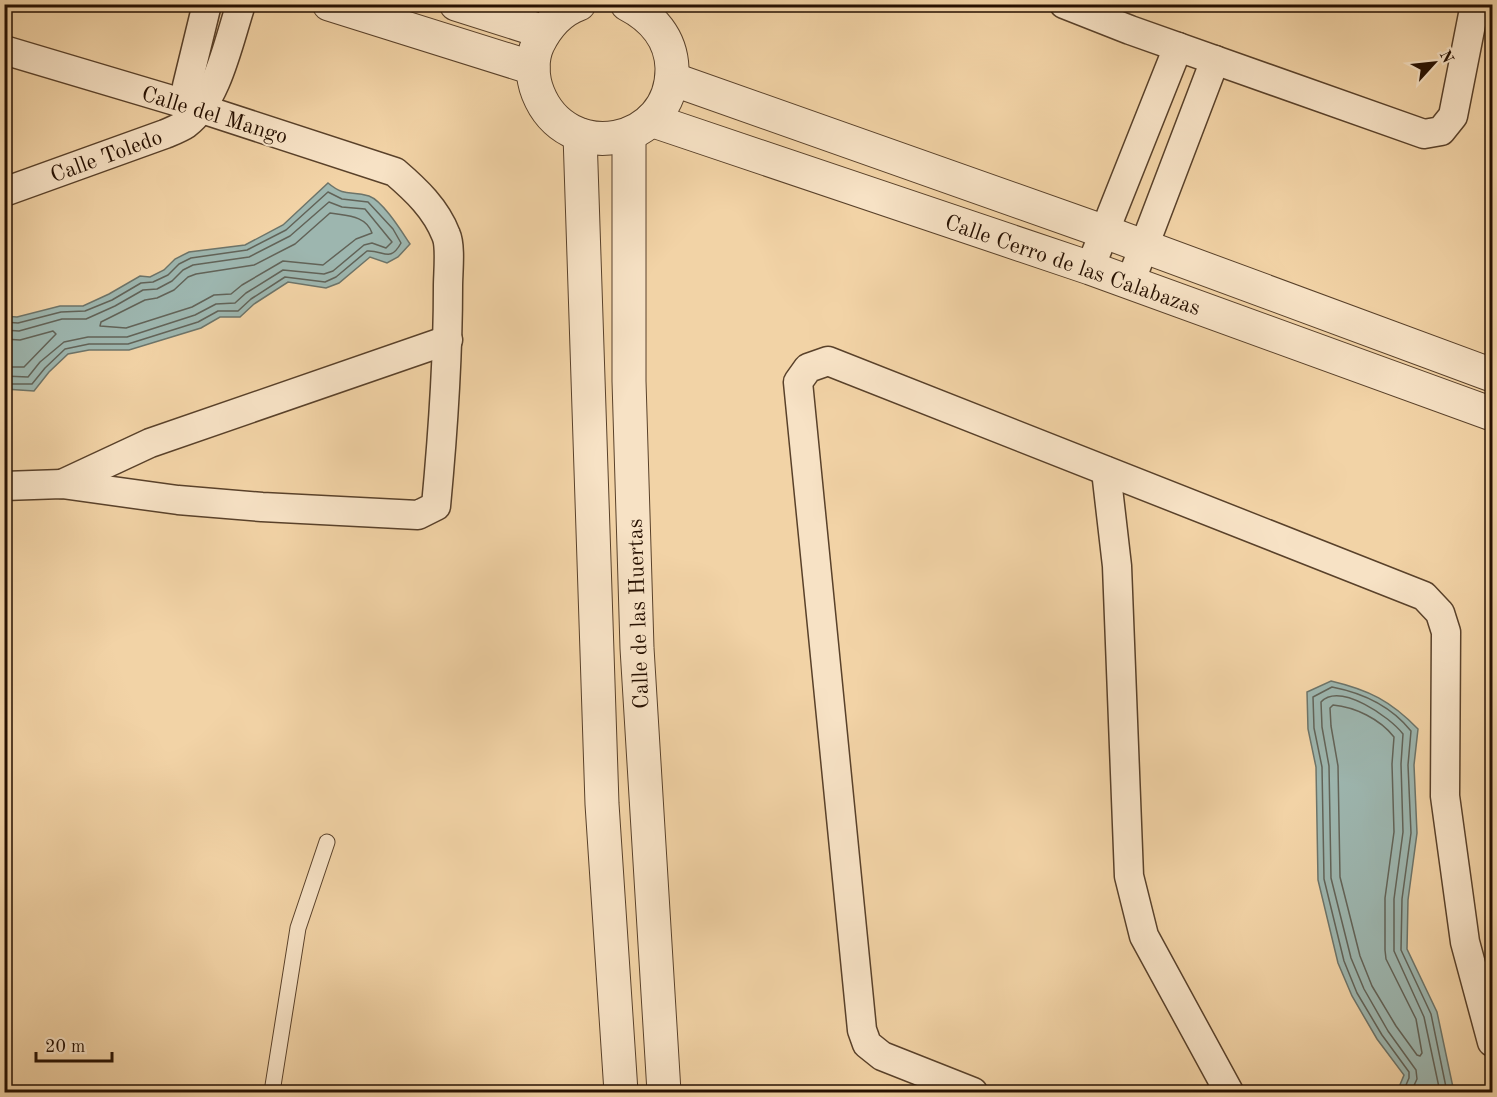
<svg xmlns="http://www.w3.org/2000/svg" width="1497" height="1097" font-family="'Old Standard TT',serif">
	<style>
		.water { fill: #9db6af; stroke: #6d7469; stroke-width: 1.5 }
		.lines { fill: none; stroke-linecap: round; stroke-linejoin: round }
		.shore { stroke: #626358; stroke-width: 1.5 }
		.service-casing { stroke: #59412a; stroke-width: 17 }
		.minor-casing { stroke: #59412a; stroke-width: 31 }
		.tertiary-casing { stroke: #59412a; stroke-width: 35 }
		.service { stroke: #f7e2c5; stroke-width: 15 }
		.minor { stroke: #f7e2c5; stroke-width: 28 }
		.tertiary { stroke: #f7e2c5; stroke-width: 33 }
		.labels { text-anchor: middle; stroke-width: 4.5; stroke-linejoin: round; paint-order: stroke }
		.street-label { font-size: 22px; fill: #261001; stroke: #f7e2c5 }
	</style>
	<rect width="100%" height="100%" fill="#f2d3a6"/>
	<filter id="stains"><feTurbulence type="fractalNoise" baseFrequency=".00333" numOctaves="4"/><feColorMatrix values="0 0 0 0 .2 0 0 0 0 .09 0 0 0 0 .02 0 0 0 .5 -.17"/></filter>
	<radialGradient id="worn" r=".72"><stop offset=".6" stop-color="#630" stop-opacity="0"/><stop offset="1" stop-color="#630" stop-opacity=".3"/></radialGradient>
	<!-- water -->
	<g class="water">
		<path d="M328,183c18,15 23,7 41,13 14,5 33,36 41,48l-12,13 -11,6 -17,-6 -31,26 -13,5 -38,-6 -34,22 -14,13h-20l-19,11 -72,22h-40l-21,4 -19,18 -15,19 -29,-2v-73l12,1 43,-11h23l26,-12 31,-18 10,1 14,-7 11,-11 14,-7 56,-7 38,-20z"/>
		<path d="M1331,681c38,9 60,20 87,48l-4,36 3,68 -9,67 -1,49 30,63 17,80h-57l7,-17 -27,-36 -25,-43 -14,-33 -20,-83 -2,-113 -8,-38 -1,-37z"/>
	</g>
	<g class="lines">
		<!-- shore -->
		<g class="shore">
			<path d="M330,213c16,3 36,2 42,20l-16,6 -33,26 -40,-4 -41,24 -11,9 -17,1 -22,12 -66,21 -26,-2 1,-4 44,-22 12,-2 17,-8 14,-13 8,-3 58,-9 41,-21z"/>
			<path d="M4,322l14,1 43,-11 24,-1 27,-11 29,-17 12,-1 15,-7 11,-11 12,-6 56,-8 39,-20 42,-38 14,7 26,3 25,27 8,14c-11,20 -17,7 -34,8l-31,26 -11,5 -40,-5 -34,22 -13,12h-20l-20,11 -70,22h-39l-24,5 -20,19 -13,16h-28"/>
			<path d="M4,330l15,1 43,-12h24l29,-13 28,-16 14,-1 15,-8 11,-11 10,-5 56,-8 41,-21 39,-34 13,5 23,2 27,33 -6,6 -14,-5 -8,2 -31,26 -9,3 -41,-4 -37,23 -11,10 -19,1 -21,11 -68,22h-39l-24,5 -24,20 -12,15 -24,-1"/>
			<path d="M4,339l16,1 33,-9 3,3 -32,33h-20"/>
			<path d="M1333,705c22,2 47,14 61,32l-2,27 2,68 -9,66v52l1,9 30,60 6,34 -2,3 -3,-1 -21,-29 -24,-40 -12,-30 -20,-79 -2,-111 -7,-40 -1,-18z"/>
			<path d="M1403,1092l6,-14v-6l-27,-37 -25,-42 -13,-32 -20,-82 -2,-112 -8,-39 -1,-31 19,-10c31,6 59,19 79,44l-3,34 3,68 -9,66 -1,51 30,64 16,78"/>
			<path d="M1411,1092l6,-13 -1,-9 -28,-39 -24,-42 -13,-31 -20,-80 -2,-112 -7,-39 -1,-25c19,-20 69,15 82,32l-2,30 2,68 -9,67v52l30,66 16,75"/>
		</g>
		<defs>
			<path id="service" d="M272,1092l26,-164 29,-86"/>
			<g id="minor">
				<path d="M1064,4l66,26 294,104 17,-3 12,-15 22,-112"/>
				<path d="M4,50l198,59 193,63c21,18 41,37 51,63 5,11 2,38 2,51 0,73 -5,146 -12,220l-18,9 -156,-8 -84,-7 -116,-16 -58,2"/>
				<path d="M202,109l-15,-23 20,-82"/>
				<path d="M4,192l161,-58c7,-3 15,-6 21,-10 31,-23 43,-84 55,-120"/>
				<path d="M1090,268l88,-221"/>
				<path d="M1130,283l85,-223"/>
				<path d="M1106,471l11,95 12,310 15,60 85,156"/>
				<path d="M62,484l88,-41 298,-103"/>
				<path d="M973,1092l-91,-36 -15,-12 -5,-14 -64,-648 10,-14 20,-7 596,235 16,17 6,19 -1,164 20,146 27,100"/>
			</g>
			<g id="tertiary">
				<path d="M329,4l204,64"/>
				<path d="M456,4l88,28"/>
				<path d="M579,4c-20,7 -32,22 -41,40 -7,15 -6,34 0,49 29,73 135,53 134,-25 -1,-30 -20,-51 -45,-64"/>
				<path d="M672,79l433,153 387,143"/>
				<path d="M651,120l439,148 402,146"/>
				<path d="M629,134v247l8,267 27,444"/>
				<path d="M580,135l22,669 19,288"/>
			</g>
		</defs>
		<!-- service casing -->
		<use href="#service" class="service-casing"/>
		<!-- minor casing -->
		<use href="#minor" class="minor-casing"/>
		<!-- tertiary casing -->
		<use href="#tertiary" class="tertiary-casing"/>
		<!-- service -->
		<use href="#service" class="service"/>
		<!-- minor -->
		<use href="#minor" class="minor"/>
		<!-- tertiary -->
		<use href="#tertiary" class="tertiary"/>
	</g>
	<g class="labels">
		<!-- street labels -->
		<g class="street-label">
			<text transform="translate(215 114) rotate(17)" y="8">Calle del Mango</text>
			<text transform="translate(106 155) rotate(-20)" y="8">Calle Toledo</text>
			<text transform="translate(1073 264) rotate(19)" y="8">Calle Cerro de las Calabazas</text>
			<text transform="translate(637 614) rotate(-92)" y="8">Calle de las Huertas</text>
		</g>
	</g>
	<!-- margin -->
	<rect width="1497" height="1097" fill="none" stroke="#f2d3a6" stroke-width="24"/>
	<rect x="6" y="6" width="1485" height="1085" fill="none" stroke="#261001" stroke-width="3"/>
	<rect x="12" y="12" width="1473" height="1073" fill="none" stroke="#261001" stroke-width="1.5"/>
	<!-- north arrow -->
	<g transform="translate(1434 63) rotate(63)" stroke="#f7e2c5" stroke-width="4.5" paint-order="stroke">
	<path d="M0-4.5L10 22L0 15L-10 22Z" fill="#261001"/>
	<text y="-9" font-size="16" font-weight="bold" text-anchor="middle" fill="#261001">N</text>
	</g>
	<!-- scale -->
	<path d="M36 1052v9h76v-9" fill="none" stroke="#261001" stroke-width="3"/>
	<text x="45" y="1052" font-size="18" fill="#261001" stroke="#f7e2c5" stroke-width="4.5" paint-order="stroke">20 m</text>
	<rect width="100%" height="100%" filter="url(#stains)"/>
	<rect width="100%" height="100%" fill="url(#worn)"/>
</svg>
